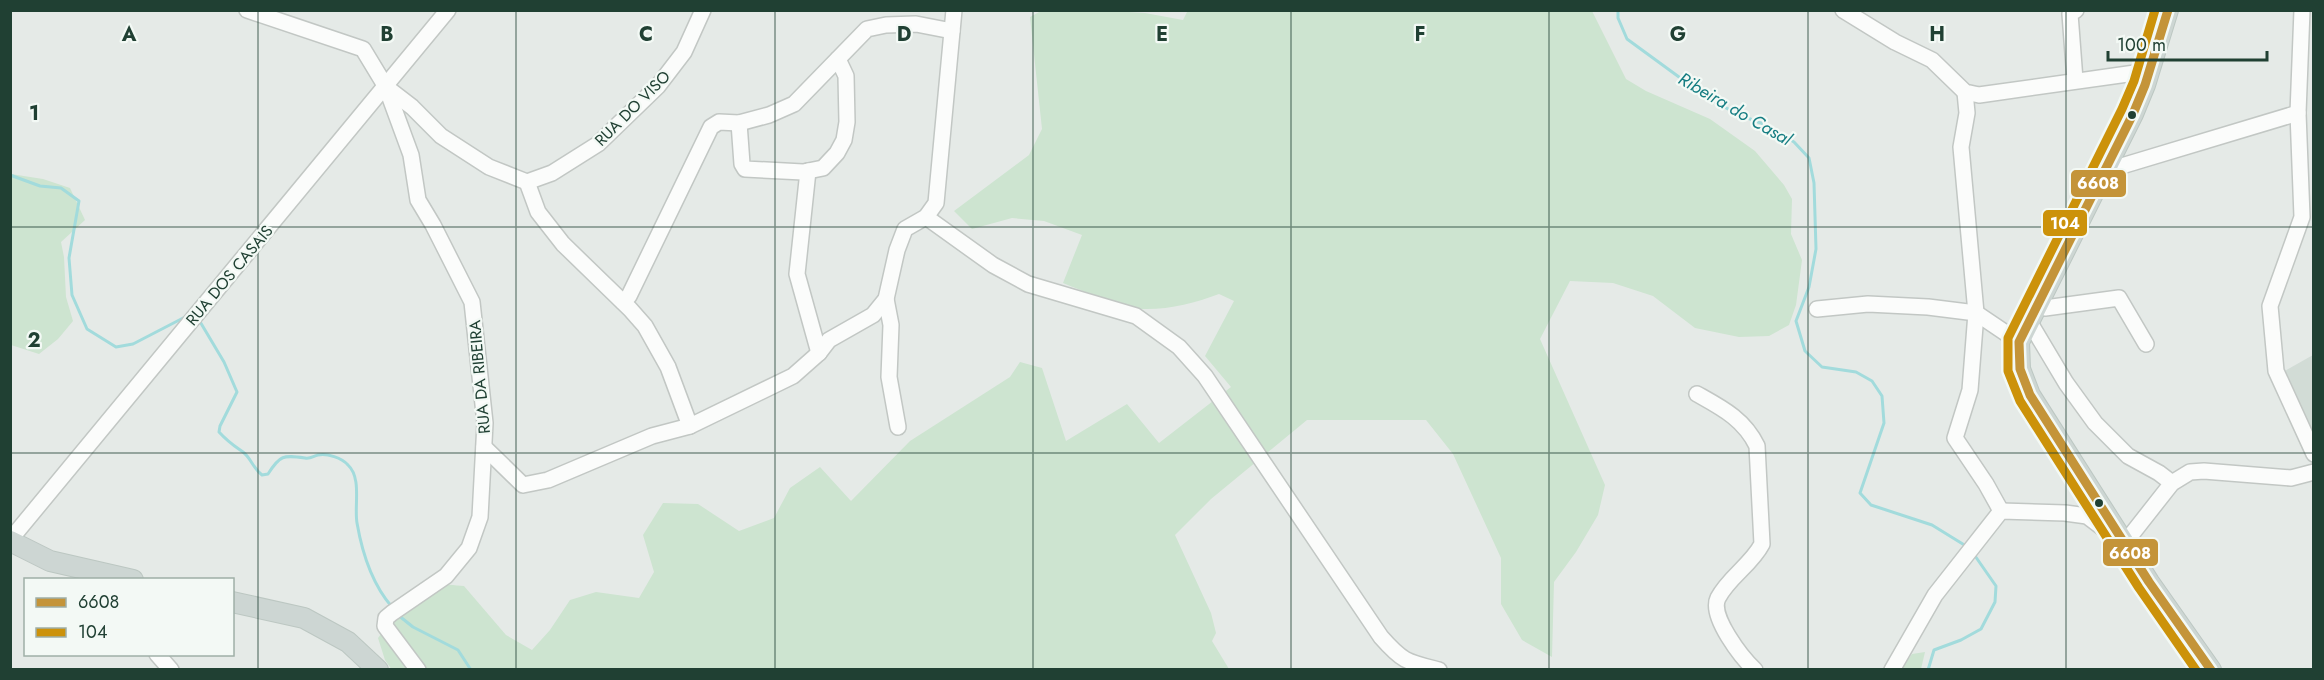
<svg xmlns="http://www.w3.org/2000/svg" width="2324" height="680" font-family="Jost,sans-serif">
	<style>
		.built { fill: #d2dcd6 }
		.green { fill: #cde4d0 }
		.lines { fill: none; stroke-linecap: round; stroke-linejoin: round }
		.stream { stroke: #a2dbdc; stroke-width: 3 }
		.minor-casing { stroke: #c2c7c4; stroke-width: 18 }
		.major-casing { stroke: #bcc7c2; stroke-width: 22 }
		.minor { stroke: #fbfcfb; stroke-width: 15 }
		.major { stroke: #cdd6d3; stroke-width: 20 }
		.bus-1-casing { stroke: #f3f9f5; stroke-width: 14 }
		.bus-2-casing { stroke: #f3f9f5; stroke-width: 14 }
		.bus-1 { stroke: #c49439; stroke-width: 9 }
		.bus-2 { stroke: #cc920a; stroke-width: 9 }
		.grid { fill: none; stroke: #204033; stroke-width: 1.5; stroke-opacity: 0.55 }
		.bus-dot { fill: #204033; stroke: #f3f9f5; stroke-width: 2 }
		.labels { text-anchor: middle; stroke-width: 4.5; stroke-linejoin: round; paint-order: stroke }
		.street-label { font-size: 16px; fill: #204033; stroke: #f3f9f5 }
		.water-label { font-size: 18px; font-style: italic; fill: #157d82; stroke: #f3f9f5 }
		.grid-label { font-size: 20px; text-anchor: middle; font-weight: bold; fill: #204033; stroke: #f3f9f5; stroke-width: 4.5; stroke-linejoin: round; paint-order: stroke }
		.line-badge { stroke: #f3f9f5; stroke-width: 2 }
		.badge-label { font-size: 16px; text-anchor: middle; font-weight: bold; fill: #fff }
	</style>
	<rect width="100%" height="100%" fill="#e5eae7"/>
	<!-- built -->
	<path class="built" d="M2313,355v82l-30,-65z"/>
	<!-- green -->
	<g class="green">
		<path d="M1188,10l404,1 34,68 20,12 64,28 45,32 29,34 8,14 -1,35 11,26 -6,45 -7,20 -20,11 -30,1 -44,-9 -42,-32 -40,-13 -43,-2 -30,58 65,146 -7,30 -22,37 -22,30 -2,75 -30,-17 -21,-36v-46l-48,-104 -27,-34h-119l-96,79 -36,36 36,78 5,20 -4,8 17,28 -837,1 -7,-10 -7,-22c13,-17 46,-47 67,-53 6,-1 14,1 19,1l42,49 26,15 18,-20 20,-30 26,-8 43,6 15,-26 -11,-37 20,-32 35,1 41,27 35,-13 16,-30 30,-21 31,34 59,-60 100,-64 10,-15 22,6 24,73 61,-37 32,39 72,-56 -26,-31 29,-55 -15,-7c-24,9 -51,16 -77,15 -18,0 -61,-19 -79,-26l19,-48 -38,-14 -32,-3 -40,11 -18,-18 75,-56 13,-26 -12,-112 11,-6h71l33,2 38,7z"/>
		<path d="M11,174l32,5 27,9 15,32 -24,22 3,15 2,40 7,24 -15,18 -19,15 -28,-9z"/>
		<path d="M1925,652l-4,17h-20l11,-15z"/>
	</g>
	<g class="lines">
		<!-- stream -->
		<g class="stream">
			<path d="M1618,10v8l9,21 78,57 32,18 29,11 28,17 15,16 5,25 2,66 -7,38 -13,34 9,30 17,16 34,5 16,9 10,15 2,27 -24,70 11,12 61,20 34,21"/>
			<path d="M10,175l30,11 21,2 18,13 -10,57 3,37 15,34 29,18 17,-3 54,-28"/>
			<path d="M199,320l25,42 13,30 -17,34 -1,6c9,10 14,13 24,20 8,6 9,15 19,23l6,-1c12,-19 15,-19 37,-16 6,1 8,-2 13,-3 9,-2 24,3 30,10 14,13 6,41 9,58 5,29 15,61 35,84"/>
			<path d="M398,615l15,12 45,23 13,20"/>
			<path d="M1928,670l6,-20 27,-10 20,-11 14,-27 1,-16 -23,-33"/>
		</g>
		<defs>
			<g id="minor">
				<path d="M247,10l116,39 23,38 25,68 7,45 15,25 39,77 13,121 -5,94 -11,31 -23,28 -54,37 -6,5 -1,8 33,44"/>
				<path d="M1843,10l52,32 37,18 33,32 14,3 170,-24"/>
				<path d="M2302,10l-4,103 4,104 -32,89 6,65 38,83"/>
				<path d="M2075,80l-5,-66 6,-4"/>
				<path d="M386,87l26,20 29,29 48,31 38,15 25,-9 46,-29 60,-58 26,-34 19,-42"/>
				<path d="M1965,92l2,21 -6,34 15,166 -6,77 -15,48 31,46 15,27"/>
				<path d="M739,123l3,41 3,5 58,3 20,-4 14,-15 7,-13 3,-18 -1,-46 -8,-17"/>
				<path d="M808,171l-11,103 22,79"/>
				<path d="M2105,171l193,-58"/>
				<path d="M527,182l11,30 25,32 67,65 15,17 23,41 22,59"/>
				<path d="M926,217l67,48 35,19 108,32 43,31 26,29 176,261c22,25 26,25 58,33"/>
				<path d="M886,299l5,26 -2,52 9,50"/>
				<path d="M623,302l6,-6 82,-169 8,-5 20,1 30,-8 25,-11 73,-75 19,-4 30,-1 36,7"/>
				<path d="M2037,304l8,4 74,-10 27,46"/>
				<path d="M1817,309l51,-5 60,3 48,6 43,29"/>
				<path d="M2029,321l37,62 29,40 33,33 31,17 13,10"/>
				<path d="M1697,394c25,14 47,25 60,52l5,98c-11,21 -33,33 -44,54 -9,18 24,60 37,72"/>
				<path d="M484,447l39,38 25,-5 104,-44 38,-10 103,-50 26,-23 10,-13 44,-25 13,-16 11,-49 8,-21 21,-12 10,-14 18,-193"/>
				<path d="M10,540l438,-530"/>
				<path d="M157,654l14,16"/>
				<path d="M1892,670l43,-75 66,-84 64,2 22,3 37,28 48,-61 18,-11 14,-1 87,7 23,-6"/>
			</g>
			<g id="major">
				<path d="M2168,10l-23,75 -12,29 -114,228 1,27 10,26 119,187 62,88"/>
				<path d="M10,541l40,20 83,19"/>
				<path d="M232,602l72,16 44,24 30,28"/>
			</g>
		</defs>
		<!-- minor casing -->
		<use href="#minor" class="minor-casing"/>
		<!-- major casing -->
		<use href="#major" class="major-casing"/>
		<!-- minor -->
		<use href="#minor" class="minor"/>
		<!-- major -->
		<use href="#major" class="major"/>
		<defs>
			<path id="bus-1" d="M2168,10l-23,75 -12,29 -114,228 1,27 10,26 119,187 62,88"/>
			<path id="bus-2" d="M2155,10l-21,71 -12,28 -114,229v33l12,30 119,187 57,82"/>
		</defs>
		<!-- bus-1 casing -->
		<use href="#bus-1" class="bus-1-casing"/>
		<!-- bus-2 casing -->
		<use href="#bus-2" class="bus-2-casing"/>
		<!-- bus-1 -->
		<use href="#bus-1" class="bus-1"/>
		<!-- bus-2 -->
		<use href="#bus-2" class="bus-2"/>
	</g>
	<!-- grid -->
	<path class="grid" d="M258,10v660M516,10v660M775,10v660M1033,10v660M1291,10v660M1549,10v660M1808,10v660M2066,10v660M10,227h2304M10,453h2304"/>
	<!-- markers -->
	<g class="bus-dot">
		<circle cx="2132" cy="115" r="5"/>
		<circle cx="2099" cy="503" r="5"/>
	</g>
	<g class="labels">
		<!-- street labels -->
		<g class="street-label">
			<text transform="translate(632 108) rotate(-45)" y="6">RUA DO VISO</text>
			<text transform="translate(229 275) rotate(-50)" y="6">RUA DOS CASAIS</text>
			<text transform="translate(479 377) rotate(-95)" y="6">RUA DA RIBEIRA</text>
		</g>
		<!-- water labels -->
		<g class="water-label">
			<text transform="translate(1735 109) rotate(30)" y="6">Ribeira do Casal</text>
		</g>
	</g>
	<g class="grid-label">
		<text x="129" y="41">A</text>
		<text x="387" y="41">B</text>
		<text x="646" y="41">C</text>
		<text x="904" y="41">D</text>
		<text x="1162" y="41">E</text>
		<text x="1420" y="41">F</text>
		<text x="1678" y="41">G</text>
		<text x="1937" y="41">H</text>
		<text x="34" y="120">1</text>
		<text x="34" y="347">2</text>
	</g>
	<g class="line-badge">
		<rect x="2070" y="169" width="57" height="29" rx="6" fill="#c49439"/>
		<rect x="2042" y="209" width="46" height="28" rx="6" fill="#cc920a"/>
		<rect x="2102" y="538" width="57" height="29" rx="6" fill="#c49439"/>
	</g>
	<g class="badge-label">
		<text x="2098" y="189">6608</text>
		<text x="2065" y="229">104</text>
		<text x="2130" y="559">6608</text>
	</g>
	<!-- border -->
	<rect width="2324" height="680" fill="none" stroke="#204033" stroke-width="24"/>
	<!-- legend -->
	<rect x="24" y="578" width="210" height="78" fill="#f3f9f5" stroke="#9fafa7" stroke-width="1.5"/>
	<rect x="36" y="598" width="30" height="9" fill="#c49439" stroke="#9fafa7" stroke-width="1.5"/>
	<text x="78" y="608" font-size="18" fill="#204033">6608</text>
	<rect x="36" y="628" width="30" height="9" fill="#cc920a" stroke="#9fafa7" stroke-width="1.5"/>
	<text x="78" y="638" font-size="18" fill="#204033">104</text>
	<!-- scale -->
	<path d="M2108 51v9h159v-9" fill="none" stroke="#204033" stroke-width="3"/>
	<text x="2117" y="51" font-size="18" fill="#204033" stroke="#f3f9f5" stroke-width="4.5" paint-order="stroke">100 m</text>
</svg>
